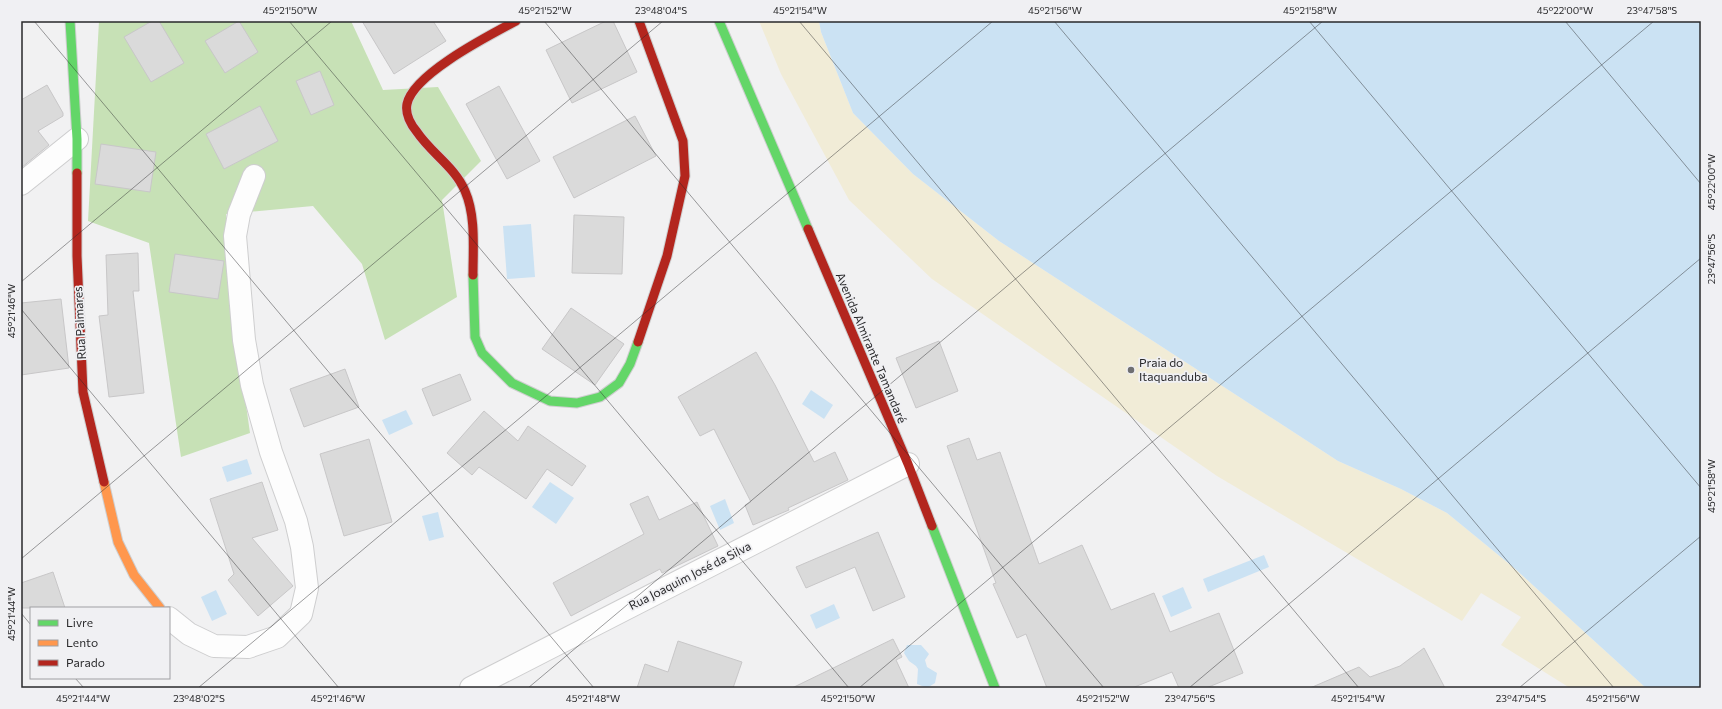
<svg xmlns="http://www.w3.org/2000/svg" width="1722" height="709" font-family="Commissioner,sans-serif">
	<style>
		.green { fill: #c7e1b6 }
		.sand { fill: #f1ecd7 }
		.water { fill: #cbe2f3 }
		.building { fill: #dadada; stroke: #c8c7c8 }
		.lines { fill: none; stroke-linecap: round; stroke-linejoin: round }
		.street-casing { stroke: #cececf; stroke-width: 24 }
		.fast-casing { stroke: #cececf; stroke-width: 11 }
		.slow-casing { stroke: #cececf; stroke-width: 11 }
		.jam-casing { stroke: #cececf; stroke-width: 11 }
		.street { stroke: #fdfdfd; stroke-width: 22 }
		.fast { stroke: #63d668; stroke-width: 9 }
		.slow { stroke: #ff974d; stroke-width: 9 }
		.jam { stroke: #b3261e; stroke-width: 9 }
		.ticks { fill: none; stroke: #29292b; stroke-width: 1; stroke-opacity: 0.45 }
		.poi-dot { fill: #6f6f71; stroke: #f0f0f3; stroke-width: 1.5 }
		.labels { text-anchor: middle; stroke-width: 3.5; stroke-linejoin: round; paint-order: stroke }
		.street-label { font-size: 12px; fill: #29292b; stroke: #f0f0f3 }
		.poi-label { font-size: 12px; fill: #29292b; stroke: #f0f0f3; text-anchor: start }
		.neatline { fill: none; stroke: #29292b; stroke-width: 1.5 }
		.ticks-label { font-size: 10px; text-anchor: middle; fill: #29292b }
	</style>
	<rect width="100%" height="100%" fill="#f1f1f2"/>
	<!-- green -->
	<path class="green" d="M99,21h252l32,69 55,-3 43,74 -39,39 15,97 -72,43 -23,-76 -49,-58 -87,8 5,86 19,133 -69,24 -32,-214 -61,-22z"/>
	<!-- sand -->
	<path class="sand" d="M759,21h60l2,11 32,81 60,61 86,67 339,220 63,28 46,24 66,54 133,121h-76l-69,-43 20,-28 -40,-24 -19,28 -245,-145 -285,-197 -83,-79 -68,-126z"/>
	<!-- water -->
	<g class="water">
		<path d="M819,21h882v667h-55l-133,-121 -66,-54 -46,-24 -63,-28 -339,-220 -86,-67 -60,-61 -32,-81z"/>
		<path d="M531,224l4,53 -28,2 -4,-53z"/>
		<path d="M811,390l22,15 -9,14 -22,-15z"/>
		<path d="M406,410l7,14 -24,11 -7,-15z"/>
		<path d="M247,459l5,15 -25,8 -5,-15z"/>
		<path d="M550,482l24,16 -18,26 -24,-17z"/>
		<path d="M725,499l9,24 -14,7 -10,-24z"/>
		<path d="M438,512l6,25 -15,4 -7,-25z"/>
		<path d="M1264,555l5,12 -61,25 -5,-13z"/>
		<path d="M1183,587l9,21 -21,9 -9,-21z"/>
		<path d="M216,590l11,24 -15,7 -11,-24z"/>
		<path d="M834,604l6,14 -24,11 -6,-14z"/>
		<path d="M907,645h14l8,9 -4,6 2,7 10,6 -2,10 -8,5 -10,-4 1,-15 -2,-3 -7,-5 -5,-8z"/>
	</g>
	<!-- building -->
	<g class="building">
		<path d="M152,21h7l25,42 -33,19 -27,-45z"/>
		<path d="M239,21l19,31 -33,21 -20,-32z"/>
		<path d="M362,21h71l13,20 -52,33z"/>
		<path d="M606,21h7l24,51 -65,31 -26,-53z"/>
		<path d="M320,71l14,34 -23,10 -15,-34z"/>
		<path d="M47,85l16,28v3l-25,15 11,14 -28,23v-68z"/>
		<path d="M499,86l41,75 -33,18 -41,-75z"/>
		<path d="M260,106l18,35 -54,28 -18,-35z"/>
		<path d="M635,116l21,40 -82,42 -21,-41z"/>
		<path d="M101,144l55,8 -6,40 -55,-8z"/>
		<path d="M574,215l50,2 -2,57 -50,-1z"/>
		<path d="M138,253l1,38h-6l11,102 -35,4 -10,-81 9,-1 -2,-60z"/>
		<path d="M175,254l49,7 -6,38 -49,-7z"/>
		<path d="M61,299l8,69 -48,7v-72z"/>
		<path d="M571,308l53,36 -29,41 -53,-36z"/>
		<path d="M939,341l19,50 -42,17 -20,-50z"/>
		<path d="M756,352l19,33 39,77 21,-10 13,28 -60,28 1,2 -36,15 -8,-20 6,-3 -37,-73 -14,7 -22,-39z"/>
		<path d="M345,369l14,38 -55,20 -14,-38z"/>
		<path d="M460,374l11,26 -38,16 -11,-27z"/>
		<path d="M484,411l34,30 10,-15 58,40 -14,20 -25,-17 -21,30 -47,-32 -7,8 -25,-22z"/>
		<path d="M969,438l8,22 23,-8 39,112 43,-19 29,65 43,-17 16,39 49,-19 24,60 -37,15h-27l-7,-16 -40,16h-85l-21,-54 -9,4 -24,-54 3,-1 -49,-137z"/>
		<path d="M369,439l23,83 -48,14 -24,-82z"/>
		<path d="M262,482l16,48 -26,8 41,48 -35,30 -30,-36 6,-6 -24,-75z"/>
		<path d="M648,496l11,24 38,-18 21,44 -56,27 -2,-4 -89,47 -18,-33 91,-49 -14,-30z"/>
		<path d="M878,532l27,65 -32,14 -18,-44 -49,21 -10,-21z"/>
		<path d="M53,572l12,36h-44v-25z"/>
		<path d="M893,639l9,18 -6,3 13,28h-117z"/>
		<path d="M678,641l64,21 -9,26h-96l8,-24 23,8z"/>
		<path d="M1424,648l21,40h-135l49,-21 11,10 30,-11z"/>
	</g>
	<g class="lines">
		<defs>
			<g id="street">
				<path d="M21,184l56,-45"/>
				<path d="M169,618l20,16 25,12 34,1 29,-10 24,-23 6,-26 -5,-41 -6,-26 -25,-69 -19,-67 -8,-45 -9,-104 4,-22 15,-38"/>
				<path d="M471,688l437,-224"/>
			</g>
			<g id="fast">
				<path d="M70,21l7,118v34"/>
				<path d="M719,21l89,208"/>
				<path d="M473,275l2,62 7,16 30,30 38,18 27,2 23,-6 19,-14 11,-19 8,-22"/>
				<path d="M932,526l63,162"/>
			</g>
			<path id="slow" d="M104,482l14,60 16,33 26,33"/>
			<g id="jam">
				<path d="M77,173v83l6,136 21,90"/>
				<path d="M808,229l100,235 24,62"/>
				<path d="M473,275c0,-27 3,-59 -8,-84 -10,-24 -34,-38 -48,-59 -6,-7 -12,-18 -10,-28 6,-30 83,-69 109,-83"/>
				<path d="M638,342l29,-86 18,-80 -2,-35 -44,-120"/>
			</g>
		</defs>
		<!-- street casing -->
		<use href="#street" class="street-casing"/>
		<!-- fast casing -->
		<use href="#fast" class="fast-casing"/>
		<!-- slow casing -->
		<use href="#slow" class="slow-casing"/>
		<!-- jam casing -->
		<use href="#jam" class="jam-casing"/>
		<!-- street -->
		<use href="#street" class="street"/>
		<!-- fast -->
		<use href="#fast" class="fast"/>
		<!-- slow -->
		<use href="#slow" class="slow"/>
		<!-- jam -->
		<use href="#jam" class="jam"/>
	</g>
	<!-- ticks -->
	<path class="ticks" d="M34,21l560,667M289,21l560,667M544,21l560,667M799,21l560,667M1054,21l560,667M1309,21l392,467M1565,21l136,163M21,282l311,-261M21,309l318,379M21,559l642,-538M21,613l10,12M75,678l9,10M198,688l795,-667M528,688l795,-667M859,688l795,-667M1189,688l512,-430M1519,688l182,-152"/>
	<!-- markers -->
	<circle class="poi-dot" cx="1131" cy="370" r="4"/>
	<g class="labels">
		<!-- street labels -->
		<g class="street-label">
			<text transform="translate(80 323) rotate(-93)" y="4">Rua Palmares</text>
			<text transform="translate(871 348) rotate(67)" y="4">Avenida Almirante Tamandaré</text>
			<text transform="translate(690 576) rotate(-27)" y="4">Rua Joaquim José da Silva</text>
		</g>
		<!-- poi labels -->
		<g class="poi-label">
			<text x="1139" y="367">Praia do<tspan x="1139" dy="14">Itaquanduba</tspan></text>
		</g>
	</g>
	<!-- border -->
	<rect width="1722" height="709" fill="none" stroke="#f0f0f3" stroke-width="44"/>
	<!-- legend -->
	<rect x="30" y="607" width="140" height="72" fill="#f0f0f3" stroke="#a0a0a3"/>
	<rect x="38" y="620" width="20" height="6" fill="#63d668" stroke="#a0a0a3"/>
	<text x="66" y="627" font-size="12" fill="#29292b">Livre</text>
	<rect x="38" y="640" width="20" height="6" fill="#ff974d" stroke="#a0a0a3"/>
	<text x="66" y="647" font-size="12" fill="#29292b">Lento</text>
	<rect x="38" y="660" width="20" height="6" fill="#b3261e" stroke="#a0a0a3"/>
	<text x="66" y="667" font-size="12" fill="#29292b">Parado</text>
	<rect x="22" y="22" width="1678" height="665" class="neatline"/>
	<g class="ticks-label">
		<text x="290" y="14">45°21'50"W</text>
		<text x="545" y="14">45°21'52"W</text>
		<text x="661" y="14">23°48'04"S</text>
		<text x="800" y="14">45°21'54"W</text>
		<text x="1055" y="14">45°21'56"W</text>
		<text x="1310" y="14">45°21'58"W</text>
		<text x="1565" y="14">45°22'00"W</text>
		<text x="1652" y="14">23°47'58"S</text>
		<text transform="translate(1711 182) rotate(-90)" y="4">45°22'00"W</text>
		<text transform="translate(1711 259) rotate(-90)" y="4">23°47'56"S</text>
		<text transform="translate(11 311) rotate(-90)" y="4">45°21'46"W</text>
		<text transform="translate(1711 486) rotate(-90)" y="4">45°21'58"W</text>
		<text transform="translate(11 614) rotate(-90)" y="4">45°21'44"W</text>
		<text x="83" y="702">45°21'44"W</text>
		<text x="199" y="702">23°48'02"S</text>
		<text x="338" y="702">45°21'46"W</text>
		<text x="593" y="702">45°21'48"W</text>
		<text x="848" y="702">45°21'50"W</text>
		<text x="1103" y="702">45°21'52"W</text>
		<text x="1190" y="702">23°47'56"S</text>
		<text x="1358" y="702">45°21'54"W</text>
		<text x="1521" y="702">23°47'54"S</text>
		<text x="1613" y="702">45°21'56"W</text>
	</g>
</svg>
